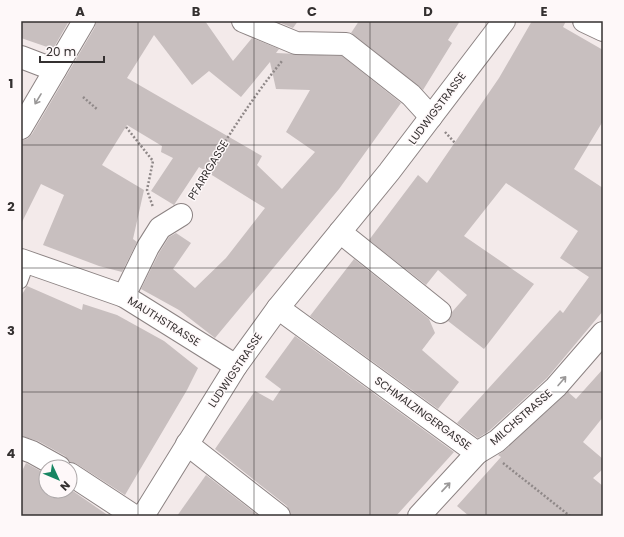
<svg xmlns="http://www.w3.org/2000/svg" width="624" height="537" font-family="Poppins,sans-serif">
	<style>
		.building { fill: #c8bfbf; fill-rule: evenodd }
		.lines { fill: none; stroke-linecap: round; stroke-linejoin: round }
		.lane-casing { stroke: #8c8383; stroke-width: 14 }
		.street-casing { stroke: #8c8383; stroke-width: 24 }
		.path { stroke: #8f8888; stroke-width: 2.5; stroke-dasharray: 2 2; stroke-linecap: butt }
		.lane { stroke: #fff; stroke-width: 12 }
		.street { stroke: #fff; stroke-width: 22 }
		.oneway { stroke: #9a9898 }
		.grid { fill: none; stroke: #343030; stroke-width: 1; stroke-opacity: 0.55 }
		.labels { text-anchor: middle; stroke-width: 3; stroke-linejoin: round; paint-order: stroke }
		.street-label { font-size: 11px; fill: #343030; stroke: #fef8f9 }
		.neatline { fill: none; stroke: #343030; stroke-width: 1.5 }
		.grid-label { font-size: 13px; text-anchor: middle; font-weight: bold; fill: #343030 }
	</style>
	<rect width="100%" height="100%" fill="#f3eaea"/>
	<!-- building -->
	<g class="building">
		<path d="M21,21h48l-16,28 -32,-11z"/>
		<path d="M96,21h109l28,40 19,-23 27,11 -3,4 66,3 59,47 -62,86 -124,149 -36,-28 -38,-21 18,-36 10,-16 7,-4 15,10 -18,26 22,19 31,-30 39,-50 -66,-41 -25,38 -23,-14 22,-33 -12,-6 1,-6 -35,-21 -25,40 42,25 -11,49 4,3 -15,30 -23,-6 -56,-21 21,-50 -23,-11 -20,40v-84l6,-1 5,-5 63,-107zM154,35l38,50 17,-14 32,26 29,-35 6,27 34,1 -24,42 29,20 -33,37 -25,-24 5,-9 -135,-78z"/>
		<path d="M276,21h22l-5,7z"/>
		<path d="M359,21h101l-12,19 4,3 -29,47 -72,-57z"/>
		<path d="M532,21h34l-3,6 40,23v71l-29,48 29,19v123l-56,67 -58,53 -11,7 -21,-15 103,-113 3,3 26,-36 -29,-19 18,-27 -72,-48 -42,53 70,48 -50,65 -36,-28 4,-9 15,-17 -29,-25 -12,15 -57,-45 49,-65 9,8 72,-105z"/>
		<path d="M354,259l75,60 6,14 -13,17 37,32 -21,27 -128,-93z"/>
		<path d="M27,286l55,24 1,-6 34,11 47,26 34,27 -11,22 -62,105 -48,-31 -7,-2 -5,-6 -27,-15 -17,-5v-140z"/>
		<path d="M295,336l159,116 -58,64h-105l-4,-10 -72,-57 40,-58 18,10 8,-12 -16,-12z"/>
		<path d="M603,369v48l-20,25 20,17v10l-10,9 10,8v30h-134l-12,-10 44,-49 -3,-2 7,-5 63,-58 8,7z"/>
		<path d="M26,463l20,11v17h24v-2l39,27h-88v-43z"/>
		<path d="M206,475l53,41h-82z"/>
	</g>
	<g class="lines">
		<defs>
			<path id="lane" d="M21,282l7,-19"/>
			<g id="street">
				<path d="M243,21l53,22 50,1 65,51 20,22"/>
				<path d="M584,21l19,9"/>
				<path d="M21,57l34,13"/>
				<path d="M21,128l63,-107"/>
				<path d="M340,232l100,80"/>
				<path d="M21,260l103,36 112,70"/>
				<path d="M124,296l24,-49 12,-19 21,-13"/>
				<path d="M278,308l199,145"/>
				<path d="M187,444l92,72"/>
				<path d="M21,448l11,4 27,15"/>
				<path d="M70,474l64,42"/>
				<path d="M143,516l93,-150 42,-58 111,-136 115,-151"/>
				<path d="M419,516l58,-63 20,-12 59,-54 47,-54"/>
			</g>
		</defs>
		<!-- lane casing -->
		<use href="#lane" class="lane-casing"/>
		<!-- street casing -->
		<use href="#street" class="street-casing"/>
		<!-- path -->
		<g class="path">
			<path d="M83,97l15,13"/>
			<path d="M126,127l27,34 -6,29 6,17"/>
			<path d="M445,132l10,11"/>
			<path d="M192,196c28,-47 56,-93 90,-135"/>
			<path d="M503,463l67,53"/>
		</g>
		<!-- lane -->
		<use href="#lane" class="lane"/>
		<!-- street -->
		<use href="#street" class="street"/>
	</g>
	<!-- one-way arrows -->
	<defs><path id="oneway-shaft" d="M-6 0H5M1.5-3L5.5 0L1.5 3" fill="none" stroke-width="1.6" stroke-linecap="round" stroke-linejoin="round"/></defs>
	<g class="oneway">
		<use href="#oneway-shaft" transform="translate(38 99) rotate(121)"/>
		<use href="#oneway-shaft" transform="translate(562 381) rotate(-49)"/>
		<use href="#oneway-shaft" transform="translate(446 487) rotate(-47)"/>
	</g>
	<!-- grid -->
	<path class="grid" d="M138,21v495M254,21v495M370,21v495M486,21v495M21,145h582M21,268h582M21,392h582"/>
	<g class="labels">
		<!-- street labels -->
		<g class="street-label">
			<text transform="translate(437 108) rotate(-53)" y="4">LUDWIGSTRASSE</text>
			<text transform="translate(208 170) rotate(-59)" y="4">PFARRGASSE</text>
			<text transform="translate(164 321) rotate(32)" y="4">MAUTHSTRASSE</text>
			<text transform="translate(235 370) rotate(-56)" y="4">LUDWIGSTRASSE</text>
			<text transform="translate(423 413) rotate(36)" y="4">SCHMALZINGERGASSE</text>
			<text transform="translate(521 417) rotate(-41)" y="4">MILCHSTRASSE</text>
		</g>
	</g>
	<!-- border -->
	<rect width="624" height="537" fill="none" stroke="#fef8f9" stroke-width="44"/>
	<!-- north arrow -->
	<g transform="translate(58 479) rotate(134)"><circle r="19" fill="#fef8f9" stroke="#ada8a9"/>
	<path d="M0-3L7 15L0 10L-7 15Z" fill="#178562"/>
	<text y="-6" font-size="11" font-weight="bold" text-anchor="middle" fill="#343030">N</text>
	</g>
	<!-- scale -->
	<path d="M40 56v6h64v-6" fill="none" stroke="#343030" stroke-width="2"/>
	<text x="46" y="56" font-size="12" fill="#343030" stroke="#fef8f9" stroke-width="3" paint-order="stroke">20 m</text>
	<rect x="22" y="22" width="580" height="493" class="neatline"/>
	<g class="grid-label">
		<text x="80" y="16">A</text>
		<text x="196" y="16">B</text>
		<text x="312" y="16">C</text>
		<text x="428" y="16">D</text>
		<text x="544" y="16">E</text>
		<text x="11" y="88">1</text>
		<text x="11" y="211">2</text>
		<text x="11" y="335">3</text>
		<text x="11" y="458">4</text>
	</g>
</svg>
